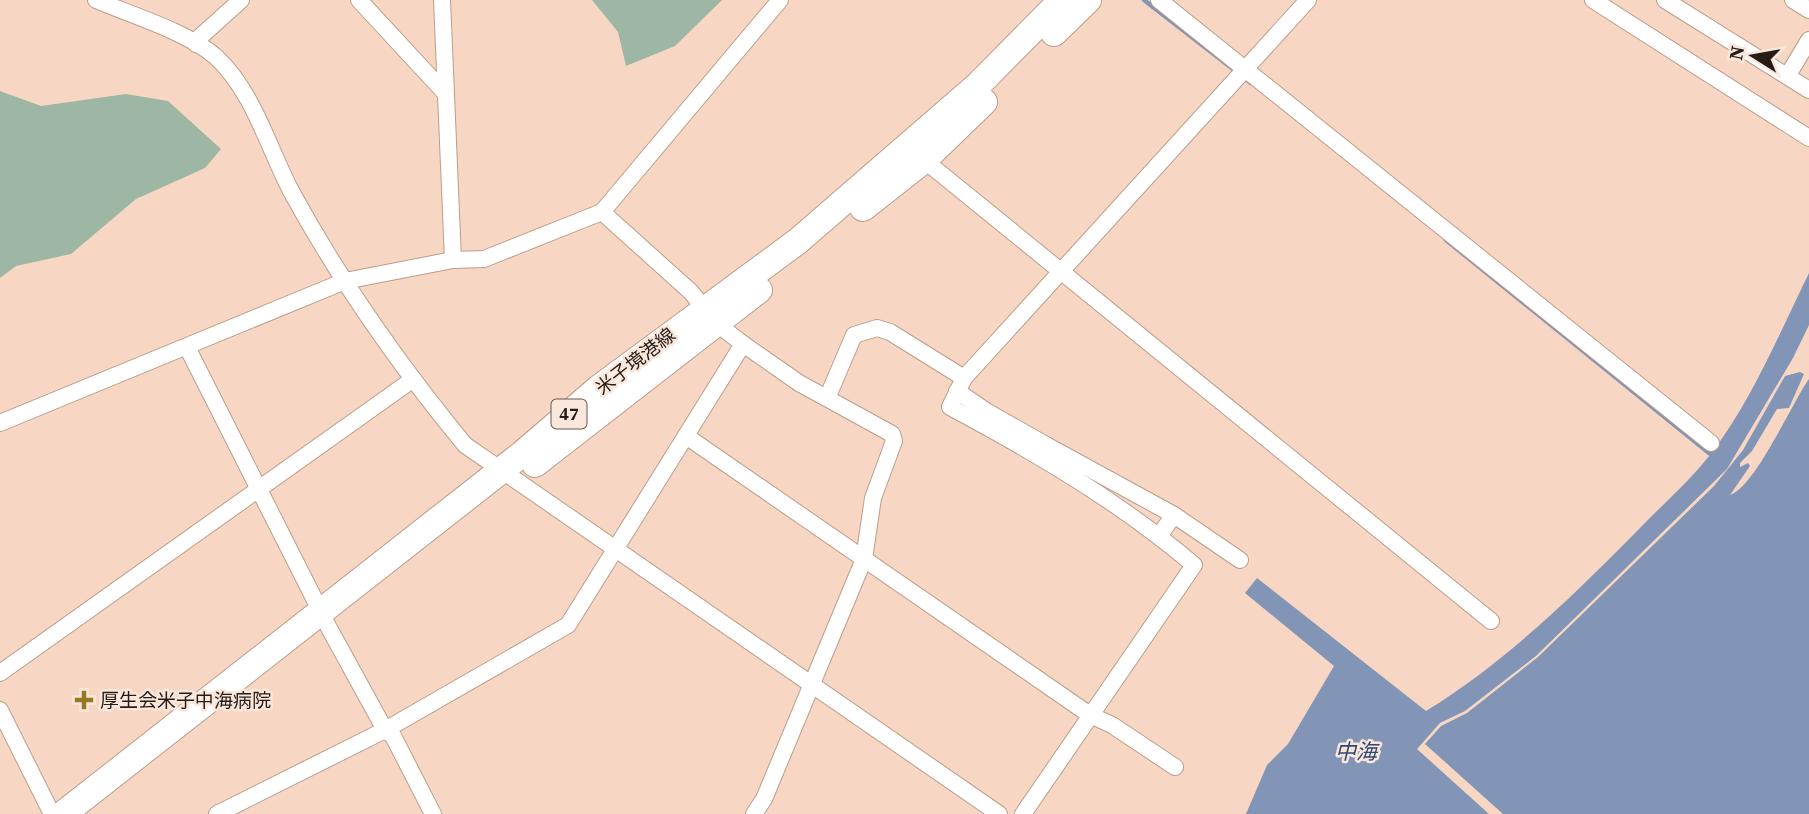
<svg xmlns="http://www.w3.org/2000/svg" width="1809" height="814" font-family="'Source Serif 4','Noto Sans JP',serif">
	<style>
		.green { fill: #9eb7a4 }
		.water { fill: #8295b7 }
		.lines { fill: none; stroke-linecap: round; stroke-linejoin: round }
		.stream { stroke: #8295b7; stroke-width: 4.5 }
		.minor-casing { stroke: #bb9d8a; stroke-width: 18 }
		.primary-casing { stroke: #bb9d8a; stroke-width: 28 }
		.minor { stroke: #fff; stroke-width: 16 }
		.primary { stroke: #fff; stroke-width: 26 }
		.poi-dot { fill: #977820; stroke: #fae7db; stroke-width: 2.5 }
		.labels { text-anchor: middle; stroke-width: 5; stroke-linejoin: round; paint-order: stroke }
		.shield { fill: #fae7db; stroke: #665950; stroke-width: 2 }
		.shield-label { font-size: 18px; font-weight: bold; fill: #271c15 }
		.street-label { font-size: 19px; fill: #271c15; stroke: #fae7db }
		.poi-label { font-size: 19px; fill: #271c15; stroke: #fae7db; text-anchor: start }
		.water-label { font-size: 21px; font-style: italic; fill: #2e4776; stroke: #fae7db }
	</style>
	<rect width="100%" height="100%" fill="#f7d7c3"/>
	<!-- green -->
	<g class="green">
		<path d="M592,0h130l-47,46 -49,20 -8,-34z"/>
		<path d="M0,91l41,15 85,-12 42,7 53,48 -16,19 -69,31 -65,55 -55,12 -16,12z"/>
	</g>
	<!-- water -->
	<g class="water">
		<path d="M1809,273v52l-16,33 -66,111 -191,187 -71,55 -25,12 -23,26 72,65h-243l21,-49 21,-21 46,-78 -89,-73 12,-15 169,133c81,-50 148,-116 214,-183 24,-25 52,-49 73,-77 40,-53 67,-119 96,-178z"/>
		<path d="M1800,372l4,2 -15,34 -12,1 -25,42 -12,12v4l8,-4 2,3 -20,29c25,-8 62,-92 79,-116v435h-306l-78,-70 16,-18 26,-13 71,-56 176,-171 29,-36 42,-74z"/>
	</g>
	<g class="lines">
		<!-- stream -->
		<g class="stream">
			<path d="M1144,0l107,83"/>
			<path d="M1446,240l268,217"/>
		</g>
		<defs>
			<g id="minor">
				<path d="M96,0c35,15 92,32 120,57 37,34 52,90 75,134 49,90 109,175 174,254l534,369"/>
				<path d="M359,0l87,94"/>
				<path d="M442,0l11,260"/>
				<path d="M1159,0l552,443"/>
				<path d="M1593,0l216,138"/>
				<path d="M1665,0l144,90"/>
				<path d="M1793,0l16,10"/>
				<path d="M196,44l4,-7 41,-37"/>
				<path d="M1788,75l21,-35"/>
				<path d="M924,160l567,461"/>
				<path d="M743,344l56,39 93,51 2,7 -21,57 -9,61 -100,240 -10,15"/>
				<path d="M187,347l142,281 56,102 8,6 40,78"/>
				<path d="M957,391l29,20 60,34 -5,7"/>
				<path d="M828,396l26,-61 23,-7 13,4 74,46"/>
				<path d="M0,423l345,-142 108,-21 31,-1 118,-47 178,-212"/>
				<path d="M686,436l404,279 22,10 63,42"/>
				<path d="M1046,445l128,70 -15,21"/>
				<path d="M1174,515l66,45"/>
				<path d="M0,673l412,-293"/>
				<path d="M0,710l52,104"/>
				<path d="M217,814l168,-84 183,-105 175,-281 -27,-21 -25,-31 -89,-80"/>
				<path d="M1023,814l171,-249c-74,-63 -158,-112 -244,-158l14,-29 344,-378"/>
			</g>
			<g id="primary">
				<path d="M1054,33l34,-33"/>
				<path d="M863,208l61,-48 60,-58"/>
				<path d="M535,464l224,-174"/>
				<path d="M63,814l459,-360 77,-66 199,-147 180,-156 84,-85"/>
			</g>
		</defs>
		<!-- minor casing -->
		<use href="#minor" class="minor-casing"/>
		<!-- primary casing -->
		<use href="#primary" class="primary-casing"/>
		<!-- minor -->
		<use href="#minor" class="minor"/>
		<!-- primary -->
		<use href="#primary" class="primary"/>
	</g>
	<!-- markers -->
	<path class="poi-dot" d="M80.5 689.5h7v7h7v7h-7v7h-7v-7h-7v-7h7z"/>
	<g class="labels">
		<!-- shield labels -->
		<rect class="shield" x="551.5" y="399.5" width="35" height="29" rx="5"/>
		<g class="shield-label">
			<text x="569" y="420">47</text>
		</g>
		<!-- street labels -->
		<g class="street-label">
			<text transform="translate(635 361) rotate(-38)" y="7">米子境港線</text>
		</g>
		<!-- poi labels -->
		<g class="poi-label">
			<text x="100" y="707">厚生会米子中海病院</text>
		</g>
		<!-- water labels -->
		<g class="water-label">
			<text x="1356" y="759">中海</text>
		</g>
	</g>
	<!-- north arrow -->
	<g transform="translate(1753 56) rotate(281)" stroke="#fae7db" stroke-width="5" paint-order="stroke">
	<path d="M0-5L12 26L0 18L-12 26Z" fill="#271c15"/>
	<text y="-10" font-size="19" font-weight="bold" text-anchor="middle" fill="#271c15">N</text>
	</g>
</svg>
